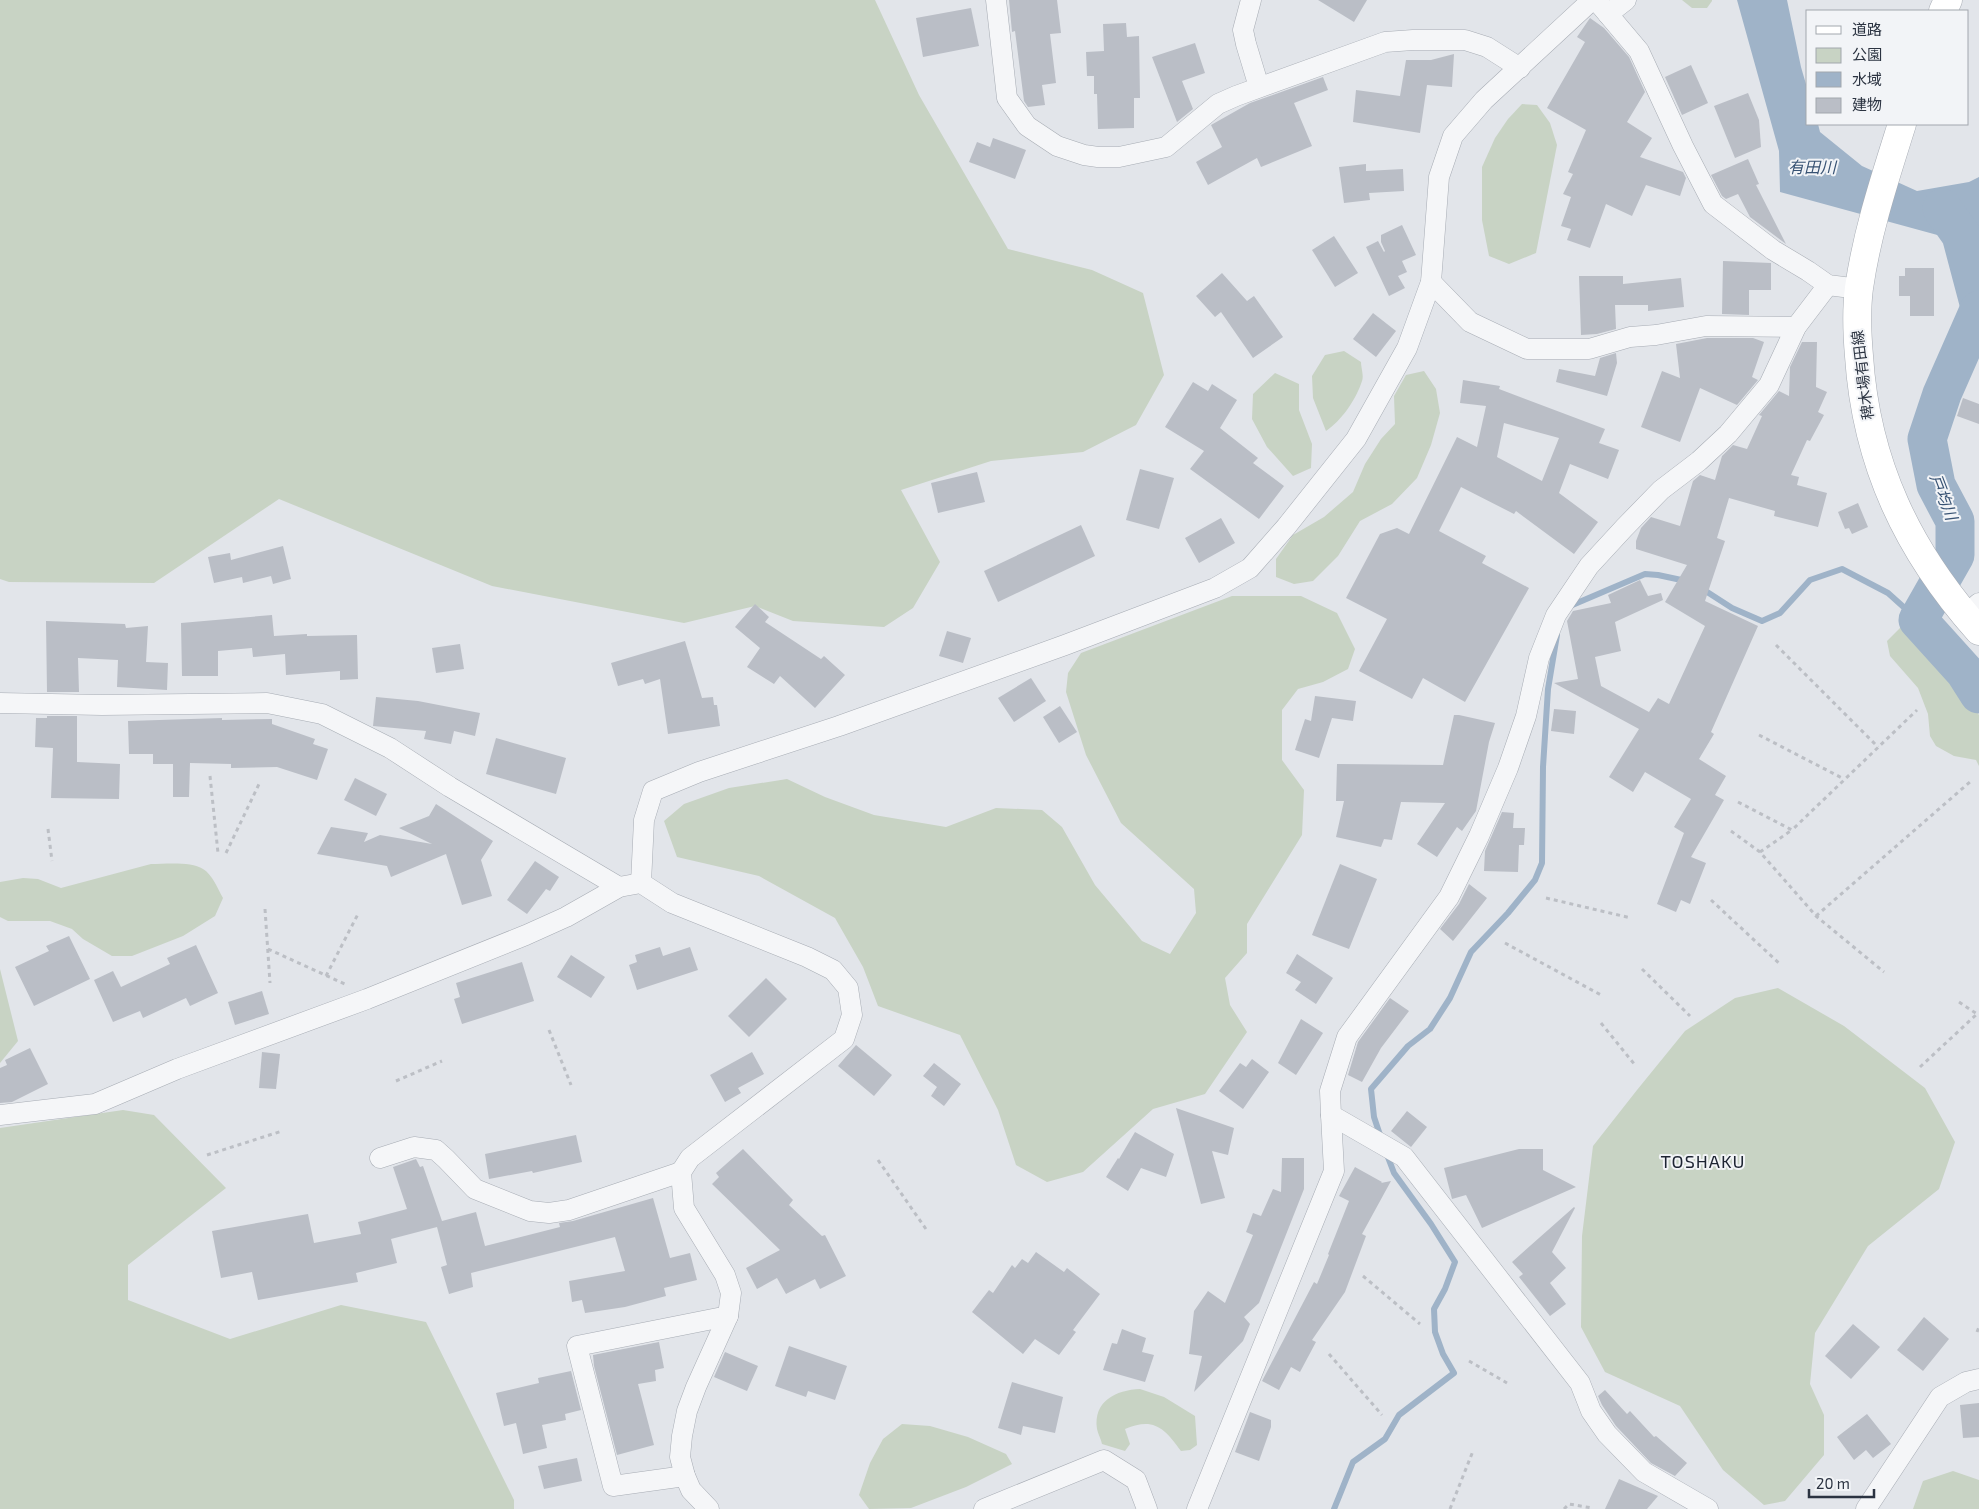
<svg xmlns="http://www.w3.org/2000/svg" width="1979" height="1509" font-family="'Exo 2','Noto Sans JP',sans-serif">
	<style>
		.green { fill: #c8d3c4 }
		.water { fill: #9fb3c8 }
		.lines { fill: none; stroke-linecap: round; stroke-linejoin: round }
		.stream { stroke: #9fb3c8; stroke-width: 6 }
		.river { stroke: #9fb3c8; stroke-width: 39 }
		.building { fill: #babec6; fill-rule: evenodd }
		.minor-casing { stroke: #a7acb4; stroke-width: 21 }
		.secondary-casing { stroke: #a7acb4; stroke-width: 29 }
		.path { stroke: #bcbfc5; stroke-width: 3; stroke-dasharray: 4 4; stroke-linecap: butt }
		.minor { stroke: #f5f6f8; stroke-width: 20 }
		.secondary { stroke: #fff; stroke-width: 28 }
		.labels { text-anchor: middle; stroke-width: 4; stroke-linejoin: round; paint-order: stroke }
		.street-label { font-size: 15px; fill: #2b3341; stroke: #f2f4f7 }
		.water-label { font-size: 16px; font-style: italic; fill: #375273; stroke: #f2f4f7 }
		.quarter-label { font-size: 18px; letter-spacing: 1px; fill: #1d2432; stroke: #f2f4f7 }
	</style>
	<rect width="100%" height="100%" fill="#e2e5ea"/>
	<!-- green -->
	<g class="green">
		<path d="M0,0h875l44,95 89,154 84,21 51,23 21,82 -28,50 -53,27 -92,9 -90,29 39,72 -27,46 -29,19 -91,-6 -38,-15 -71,17 -192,-37 -213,-87 -125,84 -145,-1 -9,-3z"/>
		<path d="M1682,0h30v1l-5,7h-15z"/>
		<path d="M1522,104l15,1 13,18 7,22 -21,108 -27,11 -20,-8 -7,-36v-53l13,-29 13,-19z"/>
		<path d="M1344,351l17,11c0,6 3,14 1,19 -6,19 -21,40 -36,50l-13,-33 -1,-22 13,-21z"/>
		<path d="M1424,371l12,18 4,24 -9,32 -14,33 -25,26 -32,17 -22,35 -25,25 -19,3 -18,-7v-18l17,-24 31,-18 29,-25 12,-28 16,-25 14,-15 -1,-28 12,-21z"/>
		<path d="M1275,373l24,11v26l13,34 -1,24 -18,8 -26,-29 -15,-28 1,-25z"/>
		<path d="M1232,596h69l36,17 18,36 -7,20 -25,13 -25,7 -16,21v50l22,30 -2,45 -55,89v29l-22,25 5,27 17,27 -42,62 -52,15 -70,63 -36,10 -31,-17 -18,-55 -38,-75 -82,-29 -15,-39 -28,-49 -76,-42 -82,-19 -13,-36 20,-17 45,-16 58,-9 38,18 49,18 72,12 50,-19 46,2 20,17 33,58 47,56 28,13 26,-41 -2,-24 -73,-66 -35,-68 -20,-63 2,-19 13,-20z"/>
		<path d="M1900,628h15l15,13 49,74v51l-3,-6 -22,-4 -18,-10 -6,-10 -2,-22 -10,-26 -28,-32 -3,-15z"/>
		<path d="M151,864c14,0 40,-3 52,5 9,5 15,20 20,29l-8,18 -32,20 -51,20h-20l-29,-17 -11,-10 -22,-8h-42l-8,-4v-35l23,-4 15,1 23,9z"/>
		<path d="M0,969l18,72 -18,22z"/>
		<path d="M1778,988l66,38 81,62 30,54 -16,47 -71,57 -53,87 -5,51 14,31v40l-39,46 -21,4 -41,-35 -43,-64 -75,-34 -24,-45 1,-91 11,-90 44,-56 48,-59 50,-33z"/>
		<path d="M123,1110l31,5 72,73 -98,77v35l102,39 111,-34 85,17 88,178v9h-514v-381z"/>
		<path d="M1140,1389l24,8 31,19 2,29 -7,5 -9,1c-17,-23 -27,-34 -56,-22l5,15 -5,7 -23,-7c-1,-5 -4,-10 -5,-15 -4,-28 19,-39 43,-40z"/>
		<path d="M902,1424l28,2 38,11 38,17 6,10 -46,23 -55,21 -42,1 -10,-14 11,-32 13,-24z"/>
		<path d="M1953,1471l26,9v29h-66l10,-28z"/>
	</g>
	<!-- water -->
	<path class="water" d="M1737,0h50l14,67 7,24v33h10l2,8 42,34 55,25 52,-9 10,-5v58l-27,4 -172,-47 -1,-41z"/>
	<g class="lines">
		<!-- stream -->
		<g class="stream">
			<path d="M1701,588l31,20 30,13 18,-8 30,-33 32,-11 46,24 30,27"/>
			<path d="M1570,606l75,-32 13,1 28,6"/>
			<path d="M1381,1138l-7,-21 -3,-28 37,-43 22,-17 20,-31 21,-46 37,-39 27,-33 7,-17 1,-96 5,-78 9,-54"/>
			<path d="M1334,1509l19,-47 32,-23 14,-24 55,-42 -11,-19 -8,-22 -1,-23 11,-20 10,-27 -24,-38 -37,-51 -8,-21"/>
		</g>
		<!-- river -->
		<g class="river">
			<path d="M1942,208l19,27 18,68"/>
			<path d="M1979,310l-37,84 -15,45 9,46 19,36v34l-37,65 47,52 14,22"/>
		</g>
	</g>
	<!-- building -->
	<g class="building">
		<path d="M1009,0h48l4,33 -11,1 6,49 -14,2 3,20 -17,2 -4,-6 -9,-70 -3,1z"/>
		<path d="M1318,0h49l-13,22z"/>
		<path d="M971,8l8,38 -56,11 -7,-39z"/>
		<path d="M1590,18l14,10 25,29 16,35 -18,30 25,16 -12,19 43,15 3,6 -6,18 -34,-11 -14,31 -26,-12 -16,44 -23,-8 4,-11 -10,-3 10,-29 -8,-3 10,-20 -5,-2 18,-42 -39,-22 38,-66 -8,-5z"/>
		<path d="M1126,23l1,14 12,-1 1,62h-6v30l-36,1 -1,-35h-3v-18h-7l-1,-24 18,-1 -1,-27z"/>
		<path d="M1195,43l10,30 -23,8 11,28 -16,13 -25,-65z"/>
		<path d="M1454,54l-2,33 -25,-2 -7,48 -67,-11 3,-32 44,6 6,-36h25z"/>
		<path d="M1691,65l17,38 -26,12 -17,-38z"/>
		<path d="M1323,77l5,13 -34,13 18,43 -51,21 -4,-9 -49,27 -12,-23 26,-15 -11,-22 39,-22z"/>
		<path d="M1748,93l11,27 2,27 -26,11 -21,-52z"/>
		<path d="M993,138l33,12 -11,29 -46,-17 8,-20 13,5z"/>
		<path d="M1748,159l11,25 -3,1 30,59 -36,-27 -12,-23 -12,5 -4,-3 -11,-21z"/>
		<path d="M1366,164v7l37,-2 1,22 -35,2 1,7 -26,3 -5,-36z"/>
		<path d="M1402,225l14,30 -14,6 5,11 -9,4 7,12 -16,8 -23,-49 12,-6 6,11 1,-1 -4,-9v-7z"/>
		<path d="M1334,236l24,37 -23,14 -23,-37z"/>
		<path d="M1723,261l48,2v27h-22v25l-27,-1z"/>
		<path d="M1905,268h29v48h-24v-20h-11v-20h6z"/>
		<path d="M1222,273l25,28 7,-5 29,41 -30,21 -32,-46 -6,5 -19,-21z"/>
		<path d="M1579,276h44v8l58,-6 3,29 -36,4v-6h-33l1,24 -19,5 -16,1z"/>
		<path d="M1373,313l23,18 -20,26 -23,-18z"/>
		<path d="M1707,338h46l11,4 -12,35 6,3 -21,25 -37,-17 -20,54 -39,-15 21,-56 18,7 -4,-34z"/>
		<path d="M1802,342h15l-1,45 11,5 -9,20 6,3 -14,26 -3,-1 -16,35 8,2 -2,8 30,8 -9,34 -44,-11 1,-5 -46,-13 -12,40 8,3 -20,60 53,25 -47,106 3,2 -15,25 27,17 -11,19 9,5 -33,57 15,6 -16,41 -9,-4 -5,12 -19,-8 27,-71 -10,-6 17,-28 -46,-27 -12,20 -24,-15 30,-48 -85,-46 24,-4 -11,-58 6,-10 38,-8 -3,-8 32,-15 8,16 13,-3 2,7 -48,22 6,29 -26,6 6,29 48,26 9,-14 11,6 36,-78 -40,-24 22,-37 -51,-16v-8l5,-13 10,-11 29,9 13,-45 7,-6 15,5 7,-24 11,-11 14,4 15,-33 -3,-1 20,-24 10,5 1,-29z"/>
		<path d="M1616,353l1,10 -10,33 -51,-14 3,-13 36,7 5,-18z"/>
		<path d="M1463,380l37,6 -1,3 106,40 -6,14 20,7 -11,29 -38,-15 -11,29 39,29 -24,32 -58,-43 -2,3 -53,-27 -22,44 47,25 -4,7 47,25 -64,114 -42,-24 -11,21 -53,-28 28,-52 -41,-21 34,-64 17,-6 12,6 48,-97 20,10 9,-41 -26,-3zM1504,423l55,15 -17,43 -45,-24z"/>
		<path d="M1193,382l15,9 4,-7 25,16 -17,28 38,30 -5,5 31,23 -25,33 -69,-50 14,-18 -39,-24z"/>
		<path d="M1963,398l16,6v20l-22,-8z"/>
		<path d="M1140,469l34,9 -15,51 -33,-9z"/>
		<path d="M977,472l8,30 -47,11 -7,-30z"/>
		<path d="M1858,503l10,24 -16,7 -3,-6 -4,1 -7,-17z"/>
		<path d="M1221,518l14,25 -36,20 -14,-25z"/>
		<path d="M1081,525l14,31 -97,46 -14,-31z"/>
		<path d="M283,546l8,33 -18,5 -2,-8 -28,7 -1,-6 -28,6 -6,-26 22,-4 1,7z"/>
		<path d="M755,604l14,13 -4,5 56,37 3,-3 21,19 -30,33 -35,-32 -6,8 -27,-17 13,-19 -25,-21z"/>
		<path d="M272,615l2,21 33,-2v2l50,-1 1,44 -18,1v-9l-54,4 -1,-21 -32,3 -1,-9 -34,3v25h-36l-1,-53z"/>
		<path d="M46,621l79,3 1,4 22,-2 -2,36 22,1 -1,27 -50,-3 1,-27 -40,-2 1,34h-32z"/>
		<path d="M947,631l24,7 -8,25 -24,-7z"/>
		<path d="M685,641l17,57 11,-1 1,8h3l3,21 -52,8 -8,-55 -15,5 -2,-5 -25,7 -7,-23z"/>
		<path d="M460,644l4,25 -28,4 -4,-25z"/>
		<path d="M1031,678l15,23 -32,21 -16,-24z"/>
		<path d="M1315,696l41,5 -3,20 -21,-3 -13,40 -24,-8 10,-31 6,2z"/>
		<path d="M376,697l42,4 62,12 -5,23 -21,-5 -3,13 -27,-5 2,-8 -53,-5z"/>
		<path d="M1060,706l17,26 -18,11 -16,-26z"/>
		<path d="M1554,709l22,2 -2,23 -23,-3z"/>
		<path d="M1454,715h5l36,8 -6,19 -13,69 -14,20 -5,-4 -20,30 -20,-13 28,-41 -44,-1 -9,38 -8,-1 -3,8 -45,-10 8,-36h-8l1,-37 106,1z"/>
		<path d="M47,716h30v46l43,2 -1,35 -68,-1 2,-50 -18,-1 1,-29h11z"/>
		<path d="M222,718v2l50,-1v5l43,15 -2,5 15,5 -11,31 -40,-13 -46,1v-4l-41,-1 -1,34h-16v-33h-20v-10h-24l-1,-33z"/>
		<path d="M496,738l70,20 -10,36 -70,-20z"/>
		<path d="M355,778l32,16 -11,22 -32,-16z"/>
		<path d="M436,804l57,37 -12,19 11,36 -30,9 -16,-51 -55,23 -4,-11 -70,-12 14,-27 37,6 -4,9 16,-7 52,9 -33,-16 30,-12z"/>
		<path d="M1502,812l12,1 -1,15h12l-1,17h-5l-1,27 -34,-1 1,-20z"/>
		<path d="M535,861l24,16 -9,14 -4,-2 -19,25 -20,-14z"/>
		<path d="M1340,864l37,15 -28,70 -37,-14z"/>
		<path d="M1469,884l18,14 -34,43 -13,-12 19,-25z"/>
		<path d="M69,936l21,43 -56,27 -19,-39 34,-16 -3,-5z"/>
		<path d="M196,945l22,48 -28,13 -4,-8 -43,20 -3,-7 -27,11 -19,-42 19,-9 8,16 49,-23 -3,-6z"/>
		<path d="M660,947l3,9 27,-9 8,23 -61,20 -8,-25 8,-3 -2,-7z"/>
		<path d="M1297,954l36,24 -17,26 -21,-14 6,-8 -15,-9z"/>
		<path d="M571,955l34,22 -14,21 -34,-21z"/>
		<path d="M522,962l12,39 -72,23 -8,-25 6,-2 -4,-14z"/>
		<path d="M766,978l21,21 -38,38 -21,-21z"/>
		<path d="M262,991l7,23 -34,11 -7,-23z"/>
		<path d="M1390,998l19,13 -28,37 -19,34 -14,-7 10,-33z"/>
		<path d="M1301,1019l22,14 -27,42 -18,-12z"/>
		<path d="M856,1045l36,30 -18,21 -36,-30z"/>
		<path d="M30,1048l18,36 -36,18 -12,1v-35l7,-3 -2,-5z"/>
		<path d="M262,1052l18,2 -4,35 -17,-1z"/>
		<path d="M752,1052l12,22 -26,14 3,5 -16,9 -15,-27z"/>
		<path d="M1252,1059l17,13 -26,37 -24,-18 21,-28 6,4z"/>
		<path d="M934,1063l27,21 -17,22 -13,-10 6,-9 -14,-11z"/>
		<path d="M1176,1108l58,20 -6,27 -16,-4 13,47 -24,6z"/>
		<path d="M1407,1111l20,16 -16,20 -20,-16z"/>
		<path d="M1135,1132l39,22 -8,23 -25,-9 -13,23 -22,-14 12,-19 1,1z"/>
		<path d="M576,1135l6,27 -49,11 -1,-2 -43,8 -4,-25z"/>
		<path d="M743,1149l50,51 -4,5 33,31 3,-1 21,41 -26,13 -5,-10 -29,15 -9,-16 -20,11 -11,-21 34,-18 -68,-66 7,-7 -3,-4z"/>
		<path d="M1519,1149h24v21l33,17 -94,41 -16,-33 -14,4 -8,-31z"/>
		<path d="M1282,1158h22v31l-45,114 -15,14 6,7 -7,17 -49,51 8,-36 -13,-2 5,-43 14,-20 17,12 28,-68 -7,-3 7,-19 8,3 12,-27 8,3z"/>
		<path d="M416,1159l4,8 3,-1 19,55 34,-9 9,34 75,-19 -1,-4 14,-2 80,-23 17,60 20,-5 7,27 -33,8 2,8 -41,11 -40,6 -3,-13 -10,2 -3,-21 56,-10 -10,-34 -144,36 2,14 -24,7 -8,-27 6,-2 -10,-38 -46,12 6,24 -41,10 2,9 -100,18 -6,-28 -31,6 -9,-47 96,-17 6,29 47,-9 -3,-12 49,-13 -14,-42z"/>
		<path d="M1355,1167l27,15 -1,1 10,-2 -29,53 4,2 -21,56 -33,48 4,2 -16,30 -9,-5 -12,23 -17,-9 52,-99 3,2 12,-29 -1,-1 21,-53 -10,-5z"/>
		<path d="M1574,1207l1,1 -23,44 14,16 -16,15 16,21 -16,12 -31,-39 4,-3 -11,-12z"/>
		<path d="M1036,1252l28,20 3,-4 33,26 -27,36 3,2 -17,23 -24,-16 -12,15 -51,-42 17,-22 4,3 19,-28 3,3 7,-9 6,4z"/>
		<path d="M1924,1317l25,22 -26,32 -26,-21z"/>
		<path d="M1853,1324l27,23 -29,32 -26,-23z"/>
		<path d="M1122,1329l24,9 -4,14 12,3 -9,27 -42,-12 9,-27 5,1z"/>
		<path d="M659,1342l5,26 -9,2 1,11 -18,3 16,61 -37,10 -23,-89 -1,-11z"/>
		<path d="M789,1346l58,20 -12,34 -27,-9 -2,6 -31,-11z"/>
		<path d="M725,1352l33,14 -11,25 -33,-14z"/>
		<path d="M571,1371l10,39 -16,4 1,6 -24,5 5,23 -24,6 -7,-31 -12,3 -8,-33 43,-10 -1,-5z"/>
		<path d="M1012,1382l51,15 -8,36 -32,-7 -2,9 -23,-7z"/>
		<path d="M1605,1390l22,24 3,-3 24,26 2,-1 31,27 -12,13 -24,-13 -35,-37 -14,-21 -4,-9z"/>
		<path d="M1979,1403v34l-16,1 -3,-33z"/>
		<path d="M1250,1412l21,8v7l-12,34 -24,-9z"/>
		<path d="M1867,1414l24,30 -18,14 -7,-8 -12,10 -17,-23z"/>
		<path d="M577,1458l5,23 -38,8 -6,-23z"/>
		<path d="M1619,1479l39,17 -11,13h-42z"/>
	</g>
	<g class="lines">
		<defs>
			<g id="minor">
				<path d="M996,0l11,98 20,28 30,20 27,9 14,2h21l47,-10 52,-43 18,-8 149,-54 28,-2h52l22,7 33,21"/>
				<path d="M1251,0l-8,30 3,14 13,43"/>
				<path d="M1596,0l43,51 44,95 30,58 60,46 35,21 20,14 31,4"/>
				<path d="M1608,14l18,-14"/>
				<path d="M1431,282l39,40 57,27h62l41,-12 26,-2 50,-9 90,1"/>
				<path d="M1965,615l14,-12"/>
				<path d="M0,703l102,2 165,-2 55,11 68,34 60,39 169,100"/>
				<path d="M641,883l3,-63 9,-29 46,-19 140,-46 226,-81 150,-57 35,-20 36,-41 70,-88 51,-91 24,-66 8,-105 14,-41 31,-36 108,-100"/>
				<path d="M0,1115l95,-11 82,-35 190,-70 159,-64 40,-18 53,-30 22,-4 31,20 135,54 26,13 15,18 4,27 -8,24 -154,119 -9,14 3,36 41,67 6,18 -3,23 -32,71 -9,24 -5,25 -2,21 5,19 6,14 18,19"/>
				<path d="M380,1158l34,-11 22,3 10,9 29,30 55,22 19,2 20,-3 112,-38"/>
				<path d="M685,1476l-72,10 -36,-140 151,-30"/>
				<path d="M984,1509l120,-49 32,20 11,29"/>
				<path d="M1197,1509l137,-338 -3,-56"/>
				<path d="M1708,1509l-64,-37 -37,-38 -16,-23 -11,-28 -176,-226 -73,-42 -1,-24 17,-54 102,-140 30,-61 29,-68 18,-52 13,-58 17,-43 33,-49 35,-38 37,-38 38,-29 29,-27 41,-49 27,-58 32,-42"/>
				<path d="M1866,1509l74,-112 26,-15 13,-3"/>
			</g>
			<g id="secondary">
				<path d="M1943,11l5,-11"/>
				<path d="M1902,124c-17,54 -35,108 -43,164 -3,23 -2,45 0,68 7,108 49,195 120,275"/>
			</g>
		</defs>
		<!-- minor casing -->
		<use href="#minor" class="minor-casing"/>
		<!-- secondary casing -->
		<use href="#secondary" class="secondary-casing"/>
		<!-- path -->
		<g class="path">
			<path d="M1776,645l102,102"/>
			<path d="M1759,735l85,44"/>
			<path d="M210,776l8,77"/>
			<path d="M1738,802l54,28 125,-120"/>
			<path d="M48,829l4,32"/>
			<path d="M1731,831l29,21 56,64 68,56"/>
			<path d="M1760,852l32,-22"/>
			<path d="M226,853l34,-71"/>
			<path d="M1546,898l85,20"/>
			<path d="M1711,900l70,65"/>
			<path d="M265,909l5,74"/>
			<path d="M1816,916l155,-135"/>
			<path d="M1505,943l96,52"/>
			<path d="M268,949l79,36"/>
			<path d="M1642,969l48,47"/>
			<path d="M326,976l32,-62"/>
			<path d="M1959,1002l18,12"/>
			<path d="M1601,1023l34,42"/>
			<path d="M549,1030l22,55"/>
			<path d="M1920,1067l57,-53"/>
			<path d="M396,1081l46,-20"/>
			<path d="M207,1155l75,-24"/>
			<path d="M878,1160l50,72"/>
			<path d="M1363,1276l57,48"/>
			<path d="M1977,1332l2,-5"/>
			<path d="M1329,1354l53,61"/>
			<path d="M1469,1361l38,22"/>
			<path d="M1450,1509l23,-58"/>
			<path d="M1564,1509l5,-5 23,4"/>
		</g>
		<!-- minor -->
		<use href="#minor" class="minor"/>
		<!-- secondary -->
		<use href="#secondary" class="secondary"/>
	</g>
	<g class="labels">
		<!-- street labels -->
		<g class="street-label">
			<text transform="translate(1863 375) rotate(-97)" y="5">稗木場有田線</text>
		</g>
		<!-- water labels -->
		<g class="water-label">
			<text x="1812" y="173">有田川</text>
			<text transform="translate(1944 497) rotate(69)" y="6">戸均川</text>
		</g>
		<!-- quarter labels -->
		<g class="quarter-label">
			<text x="1703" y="1168">TOSHAKU</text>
		</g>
	</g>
	<!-- legend -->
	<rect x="1806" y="10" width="162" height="115" fill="#f2f4f7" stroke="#a2a7ae"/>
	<rect x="1816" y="26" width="25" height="8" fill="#ffffff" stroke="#a2a7ae"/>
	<text x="1852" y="35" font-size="15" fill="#2b3341">道路</text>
	<rect x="1816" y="48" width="25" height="15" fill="#c8d3c4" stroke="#a2a7ae"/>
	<text x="1852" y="60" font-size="15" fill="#2b3341">公園</text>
	<rect x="1816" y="72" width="25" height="15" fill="#9fb3c8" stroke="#a2a7ae"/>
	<text x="1852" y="85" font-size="15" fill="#2b3341">水域</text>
	<rect x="1816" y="98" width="25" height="15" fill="#babec6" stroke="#a2a7ae"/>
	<text x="1852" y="110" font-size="15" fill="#2b3341">建物</text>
	<!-- scale -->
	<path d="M1809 1489v8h65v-8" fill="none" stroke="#2b3341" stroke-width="2.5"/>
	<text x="1816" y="1489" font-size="15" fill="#2b3341" stroke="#f2f4f7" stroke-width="4" paint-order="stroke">20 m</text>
</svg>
